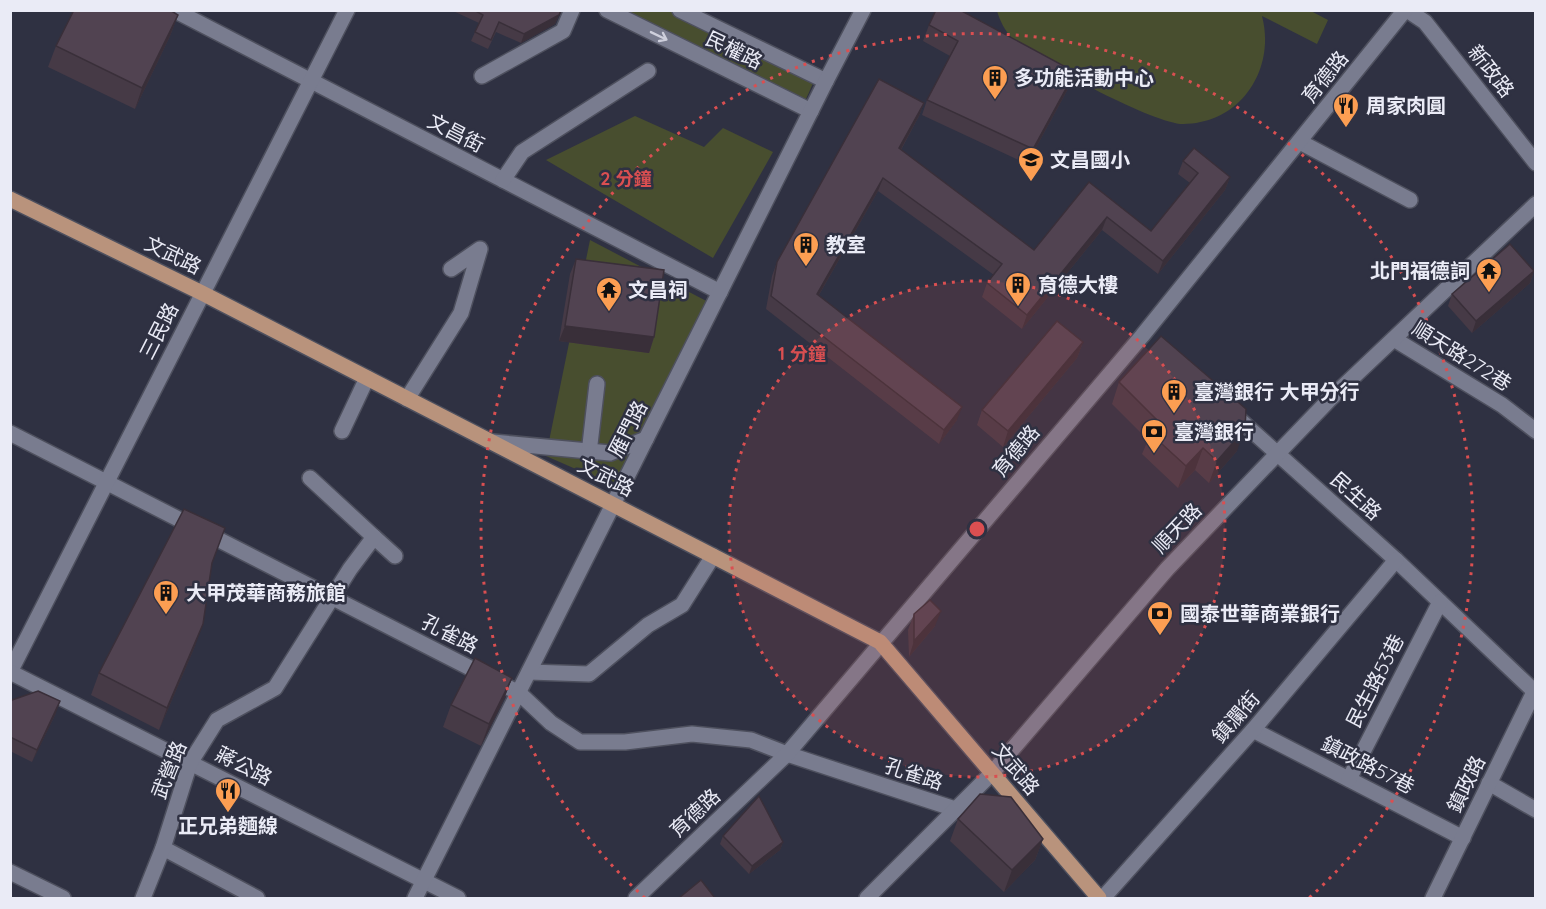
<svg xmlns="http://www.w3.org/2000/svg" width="1546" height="909" font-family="Quicksand,'Noto Sans TC',sans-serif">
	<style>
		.green { fill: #484e2f }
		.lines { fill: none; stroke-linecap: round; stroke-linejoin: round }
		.minor-casing { stroke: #4e505e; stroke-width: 18 }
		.major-casing { stroke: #4e505e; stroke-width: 18 }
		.minor { stroke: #797c8f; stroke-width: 15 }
		.major { stroke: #b9937c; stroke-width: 15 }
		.wall { fill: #463a46 }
		.shaded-wall { fill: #392f39 }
		.building { fill: #514351; stroke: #392f39; stroke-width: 1.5 }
		.oneway { stroke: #cecfdc }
		.ring { fill: none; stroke: #da4f51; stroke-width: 3; stroke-dasharray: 3 6 }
		.labels { text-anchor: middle; stroke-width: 5; stroke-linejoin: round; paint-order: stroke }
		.street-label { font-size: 20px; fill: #eaebf6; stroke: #2f3142 }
		.poi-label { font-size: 20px; font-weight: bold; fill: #eaebf6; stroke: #2f3142; text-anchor: start }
		.centre { fill: #da4f51; stroke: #2f3142; stroke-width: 3 }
		.ring-label { font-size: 18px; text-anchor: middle; font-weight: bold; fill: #da4f51; stroke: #2f3142; stroke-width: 5; stroke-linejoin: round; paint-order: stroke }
	</style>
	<rect width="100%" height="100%" fill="#2f3142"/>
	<!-- green -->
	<g class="green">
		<path d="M1309,10l19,10 -11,24 -55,-28c14,53 -21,108 -79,108 -29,0 -150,-64 -171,-86 -7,-7 -12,-17 -15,-27z"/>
		<path d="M625,11h46l143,70 -8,18z"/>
		<path d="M635,116l69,31 19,-19 50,24 -60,106 -167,-98z"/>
		<path d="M590,240l122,64 -93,184 -73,-32z"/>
	</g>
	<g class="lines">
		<defs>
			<g id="minor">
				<path d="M174,10l546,282"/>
				<path d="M607,10l204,101"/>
				<path d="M680,10l146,71"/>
				<path d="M1407,10l18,12 111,141"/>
				<path d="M482,76l81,-45 9,-21"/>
				<path d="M1300,142l110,58"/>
				<path d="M503,180l19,-28 126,-81"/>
				<path d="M1394,339l108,66 34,26"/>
				<path d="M407,399l54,-86 19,-64 -29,20"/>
				<path d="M1231,412l165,148 140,133"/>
				<path d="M342,431l25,-53"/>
				<path d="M10,433l509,260 32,30 29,19h45l67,-8 59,6 36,14 168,55"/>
				<path d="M493,442l117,11 36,-14"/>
				<path d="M589,453l8,-69"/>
				<path d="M374,537l21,19"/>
				<path d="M10,672l337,-662"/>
				<path d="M10,672l448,226"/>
				<path d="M529,672l60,2 59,-49 34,-20 31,-49"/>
				<path d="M1253,730l210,108"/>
				<path d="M1349,779l91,-177"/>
				<path d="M1489,783l47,27"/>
				<path d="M163,848l94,50"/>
				<path d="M10,872l53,26"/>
				<path d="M143,898l20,-50 27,-85 27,-43 58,-32 75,-119 24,-32 -64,-59"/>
				<path d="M415,898l411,-817 37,-71"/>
				<path d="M636,898l151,-144 355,-418 263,-326"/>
				<path d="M867,898l125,-125 175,-204 111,-116 52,-54 206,-195"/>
				<path d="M1103,898l150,-168 143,-170"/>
				<path d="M1433,898l103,-210"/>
			</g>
			<path id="major" d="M10,199l192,94 678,349 219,256"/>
		</defs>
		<!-- minor casing -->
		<use href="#minor" class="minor-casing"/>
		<!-- major casing -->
		<use href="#major" class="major-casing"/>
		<!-- minor -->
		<use href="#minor" class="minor"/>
		<!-- major -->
		<use href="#major" class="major"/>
	</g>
	<!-- wall -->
	<g class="wall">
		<path d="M451,10h110l-6,14 -34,19 -25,-11 -8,17 -17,-8 8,-18z"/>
		<path d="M178,15l-8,21 -35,73 -87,-42 8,-21z"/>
		<path d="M929,25l140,62 -42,77 -105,-49 5,-15 23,-44 -27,-15z"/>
		<path d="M924,103l-5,13 -18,34 133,100 55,-68 62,49 39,-48 -12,-9 5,-13 47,16 -5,13 -67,84 -56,-44 -80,99 -40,-32 5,-14 7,-8 -116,-84 -59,104 138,125 -18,24 -173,-135 6,-33 5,-14z"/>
		<path d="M576,259l78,78 -5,16 -90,-12 11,-67z"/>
		<path d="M1534,271l-4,12 -58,50 -24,-27 4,-12z"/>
		<path d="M1083,342l-6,16 -74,89 -26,-22 5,-15z"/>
		<path d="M1119,382l118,69 -28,32 -14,-13 -17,18 -36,-34 6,-14 -36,-36z"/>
		<path d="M212,563l-17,83 -36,84 -68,-35 8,-22z"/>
		<path d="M914,614l21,12 -26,31 -1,-27z"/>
		<path d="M512,678l-8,21 -23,47 -38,-19 8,-22z"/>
		<path d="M10,703l46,10 -24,49 -22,-11z"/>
		<path d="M958,819l85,20 -8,21 -31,32 -54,-51z"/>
		<path d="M723,836l60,6 -3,8 -31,24 -29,-30z"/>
	</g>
	<!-- shaded-wall -->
	<g class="shaded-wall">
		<path d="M561,10l-6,14 -34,19 3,-9z"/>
		<path d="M178,15l-8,21 -35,73 7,-21z"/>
		<path d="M1075,72l-6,15 -42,77 6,-15z"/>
		<path d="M924,103l-5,13 -25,46 5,-14z"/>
		<path d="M1230,177l-5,13 -67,84 5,-13z"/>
		<path d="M883,178l-5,13 -66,116 5,-13z"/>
		<path d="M1107,217l-5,13 -80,99 5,-14z"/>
		<path d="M1534,271l-4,12 -58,50 4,-12z"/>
		<path d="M565,326l89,11 -5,16 -90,-12z"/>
		<path d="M1083,342l-6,16 -74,89 5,-16z"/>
		<path d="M962,407l-5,13 -18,24 5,-14z"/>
		<path d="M1245,429l-8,22 -28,32 8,-22z"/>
		<path d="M1203,448l-8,22 -17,18 8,-22z"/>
		<path d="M941,611l-6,15 -26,31 5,-16z"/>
		<path d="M203,624l-8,22 -36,84 8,-22z"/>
		<path d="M512,678l-8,21 -23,47 8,-22z"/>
		<path d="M60,701l-4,12 -24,49 5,-12z"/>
		<path d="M1043,839l-8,21 -31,32 8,-22z"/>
		<path d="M783,842l-3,8 -31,24 3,-8z"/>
	</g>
	<!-- building -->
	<g class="building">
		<path d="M74,10h96l8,5 -36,73 -86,-42z"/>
		<path d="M474,10h87l-2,5 -35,19 -25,-12 -8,18 -16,-8 8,-17z"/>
		<path d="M936,10h24l115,62 -42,77 -106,-49 31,-59 -29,-16z"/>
		<path d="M879,79l45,24 -25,45 135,102 55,-68 62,49 47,-58 -15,-12 11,-13 36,29 -67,84 -56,-44 -80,98 -40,-32 15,-19 -119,-86 -66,116 145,113 -18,23 -173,-134 6,-34z"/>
		<path d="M1510,244l24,27 -58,50 -24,-27z"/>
		<path d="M576,259l88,11 -10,67 -89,-11z"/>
		<path d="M1057,321l26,21 -75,89 -26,-21z"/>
		<path d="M1161,336l85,73 -1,20 -28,32 -14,-13 -17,18 -36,-33 10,-10 -41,-41z"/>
		<path d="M184,509l41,19 -13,35 -9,61 -36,84 -68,-35z"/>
		<path d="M930,600l11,11 -27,30v-27z"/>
		<path d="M475,658l37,20 -23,46 -38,-19z"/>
		<path d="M38,691l22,10 -23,49 -27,-13v-34l2,-3z"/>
		<path d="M980,794l31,3 32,42 -31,31 -54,-51z"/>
		<path d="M759,796l24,46 -31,24 -29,-30z"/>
		<path d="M701,880l14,18h-36z"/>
	</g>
	<!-- one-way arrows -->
	<defs><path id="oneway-shaft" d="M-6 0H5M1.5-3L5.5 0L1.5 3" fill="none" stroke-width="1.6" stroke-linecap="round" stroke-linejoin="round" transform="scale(1.5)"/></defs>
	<use class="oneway" href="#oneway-shaft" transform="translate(659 36) rotate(26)"/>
	<!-- distance rings -->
	<circle cx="977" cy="529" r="248" fill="#da4f51" fill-opacity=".12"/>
	<g class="ring">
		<circle cx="977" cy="529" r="248"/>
		<path d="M645 898A496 496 0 1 1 1309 898"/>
	</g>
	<!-- icons -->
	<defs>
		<symbol id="building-pin" viewBox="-11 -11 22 30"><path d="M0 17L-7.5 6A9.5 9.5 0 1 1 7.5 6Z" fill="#fc9e52" stroke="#2f3142"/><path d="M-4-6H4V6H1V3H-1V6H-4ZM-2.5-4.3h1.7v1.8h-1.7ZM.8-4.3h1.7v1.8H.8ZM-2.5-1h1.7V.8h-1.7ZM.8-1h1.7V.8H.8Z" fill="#111"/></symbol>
		<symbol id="restaurant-pin" viewBox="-11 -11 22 30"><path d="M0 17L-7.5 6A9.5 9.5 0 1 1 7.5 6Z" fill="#fc9e52" stroke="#2f3142"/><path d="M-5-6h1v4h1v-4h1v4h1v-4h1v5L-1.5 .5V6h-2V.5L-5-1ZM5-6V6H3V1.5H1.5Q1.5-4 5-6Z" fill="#111"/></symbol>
		<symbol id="school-pin" viewBox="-11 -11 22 30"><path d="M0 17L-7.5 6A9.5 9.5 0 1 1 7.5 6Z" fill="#fc9e52" stroke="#2f3142"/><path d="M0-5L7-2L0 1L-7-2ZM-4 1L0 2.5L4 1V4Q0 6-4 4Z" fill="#111"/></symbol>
		<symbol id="temple-pin" viewBox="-11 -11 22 30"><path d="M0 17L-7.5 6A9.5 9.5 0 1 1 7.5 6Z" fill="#fc9e52" stroke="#2f3142"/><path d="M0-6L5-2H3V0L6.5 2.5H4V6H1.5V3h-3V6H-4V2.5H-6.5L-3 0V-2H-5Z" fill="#111"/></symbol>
		<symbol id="bank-pin" viewBox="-11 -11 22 30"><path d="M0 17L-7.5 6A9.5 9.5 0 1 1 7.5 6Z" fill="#fc9e52" stroke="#2f3142"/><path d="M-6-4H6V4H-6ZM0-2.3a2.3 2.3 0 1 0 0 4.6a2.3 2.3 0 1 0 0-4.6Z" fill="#111"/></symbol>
	</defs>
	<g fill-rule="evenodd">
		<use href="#building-pin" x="980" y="63" width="30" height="40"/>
		<use href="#restaurant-pin" x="1331" y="91" width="30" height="40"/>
		<use href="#school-pin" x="1016" y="145" width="30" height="40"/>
		<use href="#building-pin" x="791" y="230" width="30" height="40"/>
		<use href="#temple-pin" x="1474" y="256" width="30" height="40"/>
		<use href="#building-pin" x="1003" y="270" width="30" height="40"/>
		<use href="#temple-pin" x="594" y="275" width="30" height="40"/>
		<use href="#building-pin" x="1159" y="377" width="30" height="40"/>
		<use href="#bank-pin" x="1139" y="417" width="30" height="40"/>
		<use href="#building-pin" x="151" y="578" width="30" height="40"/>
		<use href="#bank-pin" x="1145" y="599" width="30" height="40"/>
		<use href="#restaurant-pin" x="213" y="776" width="30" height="40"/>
	</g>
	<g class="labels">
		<!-- street labels -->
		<g class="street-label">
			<text transform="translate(734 50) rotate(26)" y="7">民權路</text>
			<text transform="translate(1491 71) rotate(52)" y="7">新政路</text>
			<text transform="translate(1325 77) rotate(-51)" y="7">育德路</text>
			<text transform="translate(456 133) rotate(27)" y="7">文昌街</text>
			<text transform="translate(173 255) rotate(26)" y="7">文武路</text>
			<text transform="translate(159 331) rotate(-63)" y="7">三民路</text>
			<text transform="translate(1462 356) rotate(32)" y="7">順天路272巷</text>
			<text transform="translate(628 429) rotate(-63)" y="7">雁門路</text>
			<text transform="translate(1016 451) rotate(-50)" y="7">育德路</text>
			<text transform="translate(606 477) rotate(27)" y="7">文武路</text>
			<text transform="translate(1356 496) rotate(42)" y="7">民生路</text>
			<text transform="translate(1177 528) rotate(-46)" y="7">順天路</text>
			<text transform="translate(450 634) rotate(27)" y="7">孔雀路</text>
			<text transform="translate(1375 681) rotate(-63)" y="7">民生路53巷</text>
			<text transform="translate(1236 717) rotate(-49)" y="7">鎮瀾街</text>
			<text transform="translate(1368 765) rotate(27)" y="7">鎮政路57巷</text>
			<text transform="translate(244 766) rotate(27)" y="7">蔣公路</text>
			<text transform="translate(1016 769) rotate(50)" y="7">文武路</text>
			<text transform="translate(169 770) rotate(-68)" y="7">武營路</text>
			<text transform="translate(914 774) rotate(18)" y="7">孔雀路</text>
			<text transform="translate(1466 784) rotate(-64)" y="7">鎮政路</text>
			<text transform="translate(695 813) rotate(-43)" y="7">育德路</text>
		</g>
		<!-- poi labels -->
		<g class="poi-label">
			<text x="1014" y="85">多功能活動中心</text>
			<text x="1366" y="113">周家肉圓</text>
			<text x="1050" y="167">文昌國小</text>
			<text x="826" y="252">教室</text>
			<text x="1470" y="278" text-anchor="end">北門福德詞</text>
			<text x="1038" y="292">育德大樓</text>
			<text x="628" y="297">文昌祠</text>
			<text x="1194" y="399">臺灣銀行 大甲分行</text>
			<text x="1174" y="439">臺灣銀行</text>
			<text x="186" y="600">大甲茂華商務旅館</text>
			<text x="1180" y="621">國泰世華商業銀行</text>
			<text x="228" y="833" text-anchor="middle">正兄弟麵線</text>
		</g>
	</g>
	<circle cx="977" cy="529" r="9" class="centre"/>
	<g class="ring-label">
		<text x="626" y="185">2 分鐘</text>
		<text x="802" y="360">1 分鐘</text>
	</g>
	<!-- border -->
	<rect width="1546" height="909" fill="none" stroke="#eaebf6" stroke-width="24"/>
</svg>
